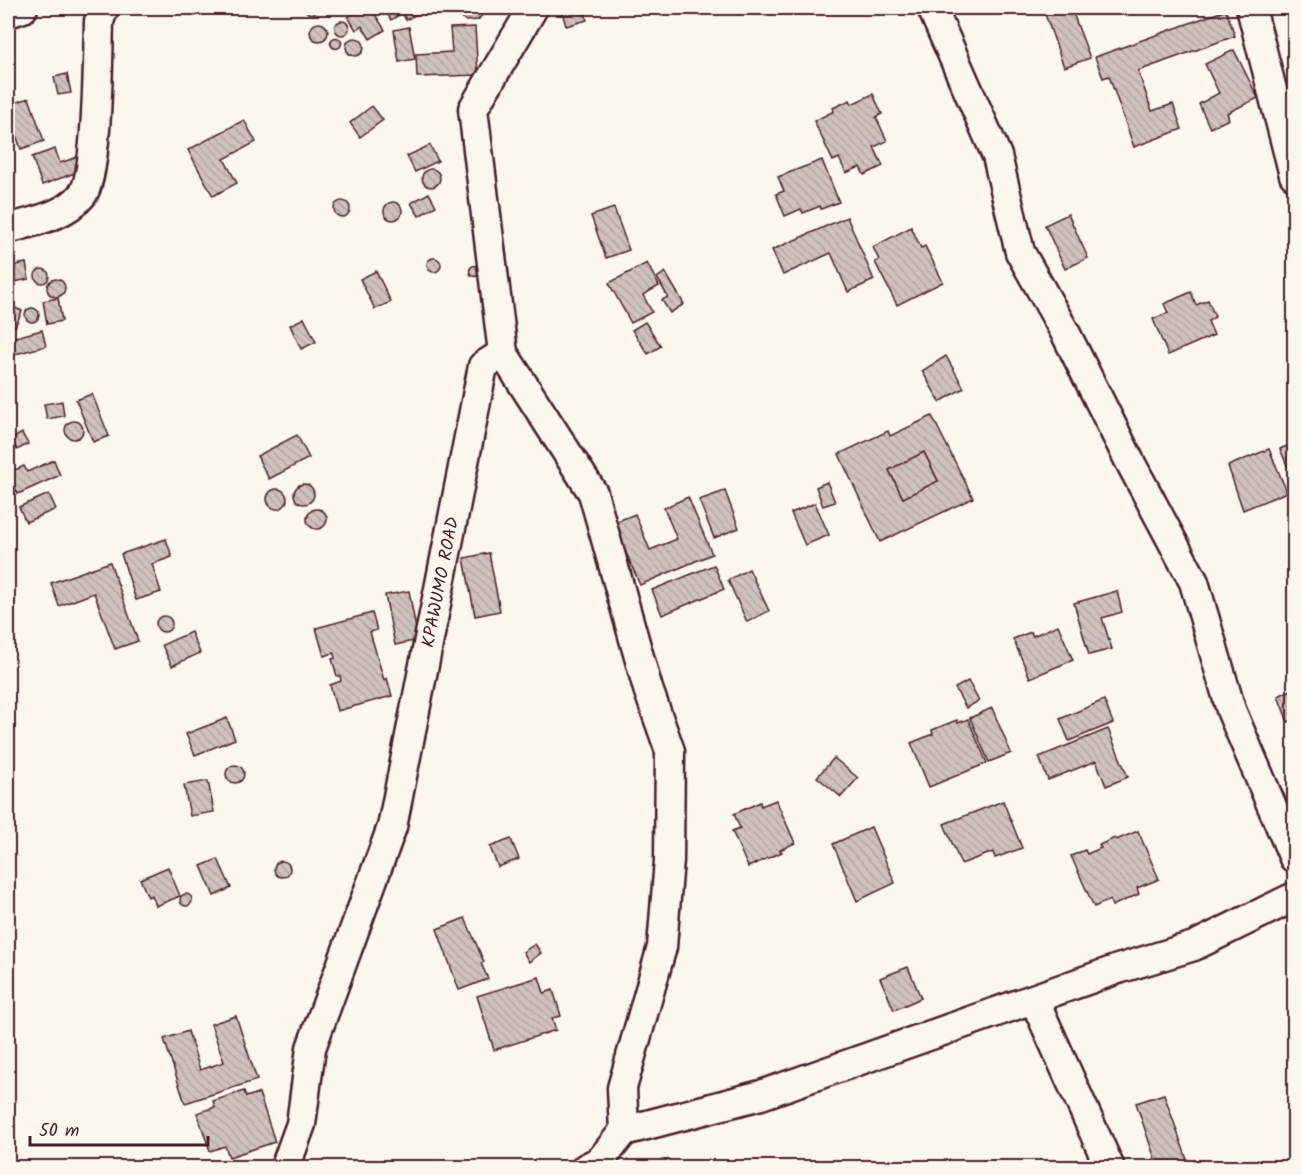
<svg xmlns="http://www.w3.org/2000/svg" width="1302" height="1175" font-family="Kalam,sans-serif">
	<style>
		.building { fill: url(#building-back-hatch); stroke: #4a1f2b; stroke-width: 1.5; fill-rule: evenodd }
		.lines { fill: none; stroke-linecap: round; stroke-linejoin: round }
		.street-casing { stroke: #4a1f2b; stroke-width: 33 }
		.street { stroke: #fbf7ec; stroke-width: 28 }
		.labels { text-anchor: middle; stroke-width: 4.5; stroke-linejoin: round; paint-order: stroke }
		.street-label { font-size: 18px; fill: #4a1f2b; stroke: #fbf7ec }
	</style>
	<defs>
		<pattern id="building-back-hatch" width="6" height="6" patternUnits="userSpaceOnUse" patternTransform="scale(1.5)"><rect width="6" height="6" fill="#cfc2bc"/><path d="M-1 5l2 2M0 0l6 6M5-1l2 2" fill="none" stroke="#b3a6a2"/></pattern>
	</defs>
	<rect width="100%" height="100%" fill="#fbf7ec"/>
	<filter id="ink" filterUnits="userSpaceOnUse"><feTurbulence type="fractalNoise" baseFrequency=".0167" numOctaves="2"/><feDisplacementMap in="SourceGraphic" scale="12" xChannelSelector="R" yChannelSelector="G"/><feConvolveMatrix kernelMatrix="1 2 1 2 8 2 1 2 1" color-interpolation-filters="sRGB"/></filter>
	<g filter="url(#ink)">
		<!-- building -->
		<g class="building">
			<path d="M303,8h16l-5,6h-5z"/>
			<path d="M363,8h8l14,22 -15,9 -8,-13 -6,4 -8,-13z"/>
			<path d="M384,8h38l2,2 -18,10 -4,-7 -11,7z"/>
			<path d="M460,8h22v7l-4,5 -12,1 -5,-4z"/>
			<path d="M561,8h23l3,12 -21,6z"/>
			<path d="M1063,8h8l19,50 -26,9 -19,-53z"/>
			<path d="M1226,10l9,26 -97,35 14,40 21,-7 9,25 -48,18 -25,-71 -6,2 -8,-21z"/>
			<circle cx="342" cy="28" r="7"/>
			<circle cx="319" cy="32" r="9"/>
			<path d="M409,27l6,32 -16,3 -5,-32z"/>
			<path d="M475,27l3,48 -61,2 -1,-23 36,-2 -2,-24z"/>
			<circle cx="336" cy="43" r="5.5"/>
			<circle cx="355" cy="47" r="9"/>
			<path d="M1234,50l24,48 -31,15 2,6 -19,9 -11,-24 20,-11 -14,-29z"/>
			<path d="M67,74l4,19 -13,2 -4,-18z"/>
			<path d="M873,94l9,20 -6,3 11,24 -13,6 9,19 -19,9 -4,-8 -14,6 -7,-15 -6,3 -19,-40 20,-10 -1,-3 17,-8 2,4z"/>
			<path d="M29,98l15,43 -23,8 -13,-37v-7z"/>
			<path d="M372,106l11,14 -23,17 -10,-14z"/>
			<path d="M244,120l12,22 -32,17 13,24 -24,13 -25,-46z"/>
			<path d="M430,145l8,16 -23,11 -8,-16z"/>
			<path d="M55,149l5,14 18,-6 5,13 -41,15 -10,-28z"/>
			<path d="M822,160l17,42 -18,7 -1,-3 -17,7 -2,-4 -16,7 -9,-22 8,-3 -6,-14z"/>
			<circle cx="431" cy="178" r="9"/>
			<path d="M429,193l7,13 -17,10 -8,-13z"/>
			<circle cx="342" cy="209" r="8"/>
			<circle cx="393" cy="211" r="9"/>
			<path d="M614,208l15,42 -23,8 -15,-42z"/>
			<path d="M1068,214l20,44 -23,11 -20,-44z"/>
			<path d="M847,217l27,63 -26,12 -17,-39 -48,22 -11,-25z"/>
			<path d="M911,227l10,21 4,-2 18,36 -46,23 -22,-43 4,-2 -6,-13z"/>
			<circle cx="434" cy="265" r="7"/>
			<path d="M26,263l3,16 -15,3 -3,-16z"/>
			<path d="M647,263l12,23 -16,9 9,17 -21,11 -22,-40z"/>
			<circle cx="475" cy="271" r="5.5"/>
			<circle cx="42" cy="276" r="7"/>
			<path d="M376,271l15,31 -16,7 -15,-30z"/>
			<path d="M665,272l19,32 -14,9 -8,-13 6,-3 -11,-19z"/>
			<circle cx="56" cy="288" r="9"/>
			<path d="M1191,292l5,13 12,-5 7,17 -7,4 6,14 -46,20 -15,-36 15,-6 -4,-9z"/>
			<path d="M58,298l4,23 -15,3 -4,-23z"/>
			<path d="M8,305l14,6 -7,16 -7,-4z"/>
			<circle cx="32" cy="315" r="7"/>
			<path d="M304,318l12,24 -15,7 -11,-24z"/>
			<path d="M645,322l16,24 -13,8 -16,-24z"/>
			<path d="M42,330l4,16 -38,10v-17z"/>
			<path d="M946,356l18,32 -24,14 -18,-31z"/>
			<path d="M92,394l17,42 -16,6 -17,-42z"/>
			<path d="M62,401l2,15 -17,3 -3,-15z"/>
			<path d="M932,416l41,82 -93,44 -41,-88 49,-23 2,5zM924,452l14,29 -35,17 -14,-28z"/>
			<circle cx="74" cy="430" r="9"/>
			<path d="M22,433l6,11 -11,6 -5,-11z"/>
			<path d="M297,435l12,23 -40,21 -12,-23z"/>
			<path d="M1294,443v39l-14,-33z"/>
			<path d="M1269,449l18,43 -44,18 -15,-44z"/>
			<path d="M924,452l14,29 -35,17 -14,-28z"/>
			<path d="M54,460l6,15 -42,19 -10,-21 16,-7 3,6z"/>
			<path d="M827,482l8,20 -12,4 -7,-19z"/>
			<circle cx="304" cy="494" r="10"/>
			<circle cx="277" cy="499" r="10"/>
			<path d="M725,491l14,37 -25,10 -15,-38z"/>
			<path d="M49,494l7,15 -30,13 -7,-15z"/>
			<path d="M688,497l24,57 -72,31 -27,-62 22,-9 15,36 27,-11 -13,-31z"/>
			<path d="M815,503l14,32 -24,10 -14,-32z"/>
			<circle cx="317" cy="519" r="10"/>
			<path d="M166,539l6,18 -20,7 9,28 -25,8 -15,-46z"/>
			<path d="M489,553l11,58 -25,5 -11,-58z"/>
			<path d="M110,562l28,79 -23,8 -21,-56 -35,13 -8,-23z"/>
			<path d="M714,565l10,24 -62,26 -10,-25z"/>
			<path d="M749,569l20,42 -22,11 -19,-42z"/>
			<path d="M409,591l9,49 -23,5 -10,-50z"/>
			<path d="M1117,591l5,21 -20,6 10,31 -23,6 -15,-52z"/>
			<path d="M372,613l5,17 -7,2 14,48 3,-2 5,18 -55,15 -7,-26 11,-4 -1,-5h-3l-5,-17 3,-1 -1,-5 -10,3 -8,-28z"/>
			<circle cx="164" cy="624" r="8"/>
			<path d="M1058,625l15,35 -43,18 -17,-39 18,-7 2,4z"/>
			<path d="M191,632l9,21 -28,13 -10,-21z"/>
			<path d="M968,681l11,20 -13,7 -11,-20z"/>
			<path d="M1294,689v31l-6,2 -10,-26z"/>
			<path d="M1104,700l9,23 -44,18 -9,-22z"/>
			<path d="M992,708l19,45 -22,9 -19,-44z"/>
			<path d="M227,718l8,21 -40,16 -9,-21z"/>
			<path d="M968,719l19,44 -58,24 -18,-44 22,-9 -1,-4 25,-10 1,3z"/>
			<path d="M1108,729l20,48 -22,9 -10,-25 -48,19 -9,-23z"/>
			<path d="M834,758l24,20 -17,19 -24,-20z"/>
			<circle cx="235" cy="774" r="9"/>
			<path d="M208,781l6,31 -24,4 -6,-31z"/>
			<path d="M776,800l19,43 -15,7 2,2 -34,15 -16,-36 8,-3 -6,-14 26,-12 1,4z"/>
			<path d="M1003,801l19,47 -27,10 -2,-6 -32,12 -17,-40z"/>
			<path d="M871,827l24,56 -38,18 -24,-57z"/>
			<path d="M1138,831l21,48 -22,9 2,6 -27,12 -2,-6 -16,7 -23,-51 14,-6 2,4 14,-6 -2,-3 16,-7 1,2z"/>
			<path d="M511,839l8,20 -21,8 -8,-20z"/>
			<path d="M218,859l13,29 -17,8 -13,-30z"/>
			<circle cx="282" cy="869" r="8"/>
			<path d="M168,867l12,29 -24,10 -4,-11 -4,2 -8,-18z"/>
			<circle cx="186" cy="900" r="6"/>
			<path d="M465,918l19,44 -3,1 7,16 -29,11 -22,-61z"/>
			<path d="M535,944l6,9 -12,9 -6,-10z"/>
			<path d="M908,967l13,31 -27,12 -14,-32z"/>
			<path d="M539,977l5,16 9,-3 8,26 -9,2 4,12 -62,20 -17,-54z"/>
			<path d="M236,1016l21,64 -72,23 -21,-64 24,-8 12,39 24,-8 -13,-38z"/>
			<path d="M244,1091l2,6 13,-4 16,49 -46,15 -4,-11 -15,5 -13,-38 18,-6 -2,-6z"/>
			<path d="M1164,1094l26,74h-58l23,-9 -19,-56z"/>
		</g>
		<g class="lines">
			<defs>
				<g id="street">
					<path d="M932,8l65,148 23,96 46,82 63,126 65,122 37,128 63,148"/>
					<path d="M1251,8l43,167"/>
					<path d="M8,13l15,-5"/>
					<path d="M8,229c25,-8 56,-12 74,-34 16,-19 16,-144 17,-174l5,-13"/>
					<path d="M503,353l90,140 55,196 22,62 -1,109 -7,87 -40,141 2,43 -24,30 -14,7"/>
					<path d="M1034,999l76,169"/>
					<path d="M624,1131l137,-36 357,-126 76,-23 100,-49"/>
					<path d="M285,1168l16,-44 10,-76 81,-221 91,-461 20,-13 -30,-244 60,-101"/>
				</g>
			</defs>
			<!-- street casing -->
			<use href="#street" class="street-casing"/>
			<!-- street -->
			<use href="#street" class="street"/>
		</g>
	</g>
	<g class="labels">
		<!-- street labels -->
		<g class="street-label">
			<text transform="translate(440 582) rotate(-79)" y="6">KPAWUMO ROAD</text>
		</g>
	</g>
	<!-- margin -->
	<rect width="1302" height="1175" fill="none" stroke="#fbf7ec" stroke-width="30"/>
	<rect x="15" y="15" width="1272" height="1145" fill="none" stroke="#4a1f2b" stroke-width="2" filter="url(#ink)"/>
	<!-- scale -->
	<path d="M30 1136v9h178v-9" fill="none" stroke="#4a1f2b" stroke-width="3"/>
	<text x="39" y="1136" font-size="18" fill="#4a1f2b" stroke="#fbf7ec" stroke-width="4.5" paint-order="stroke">50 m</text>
</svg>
